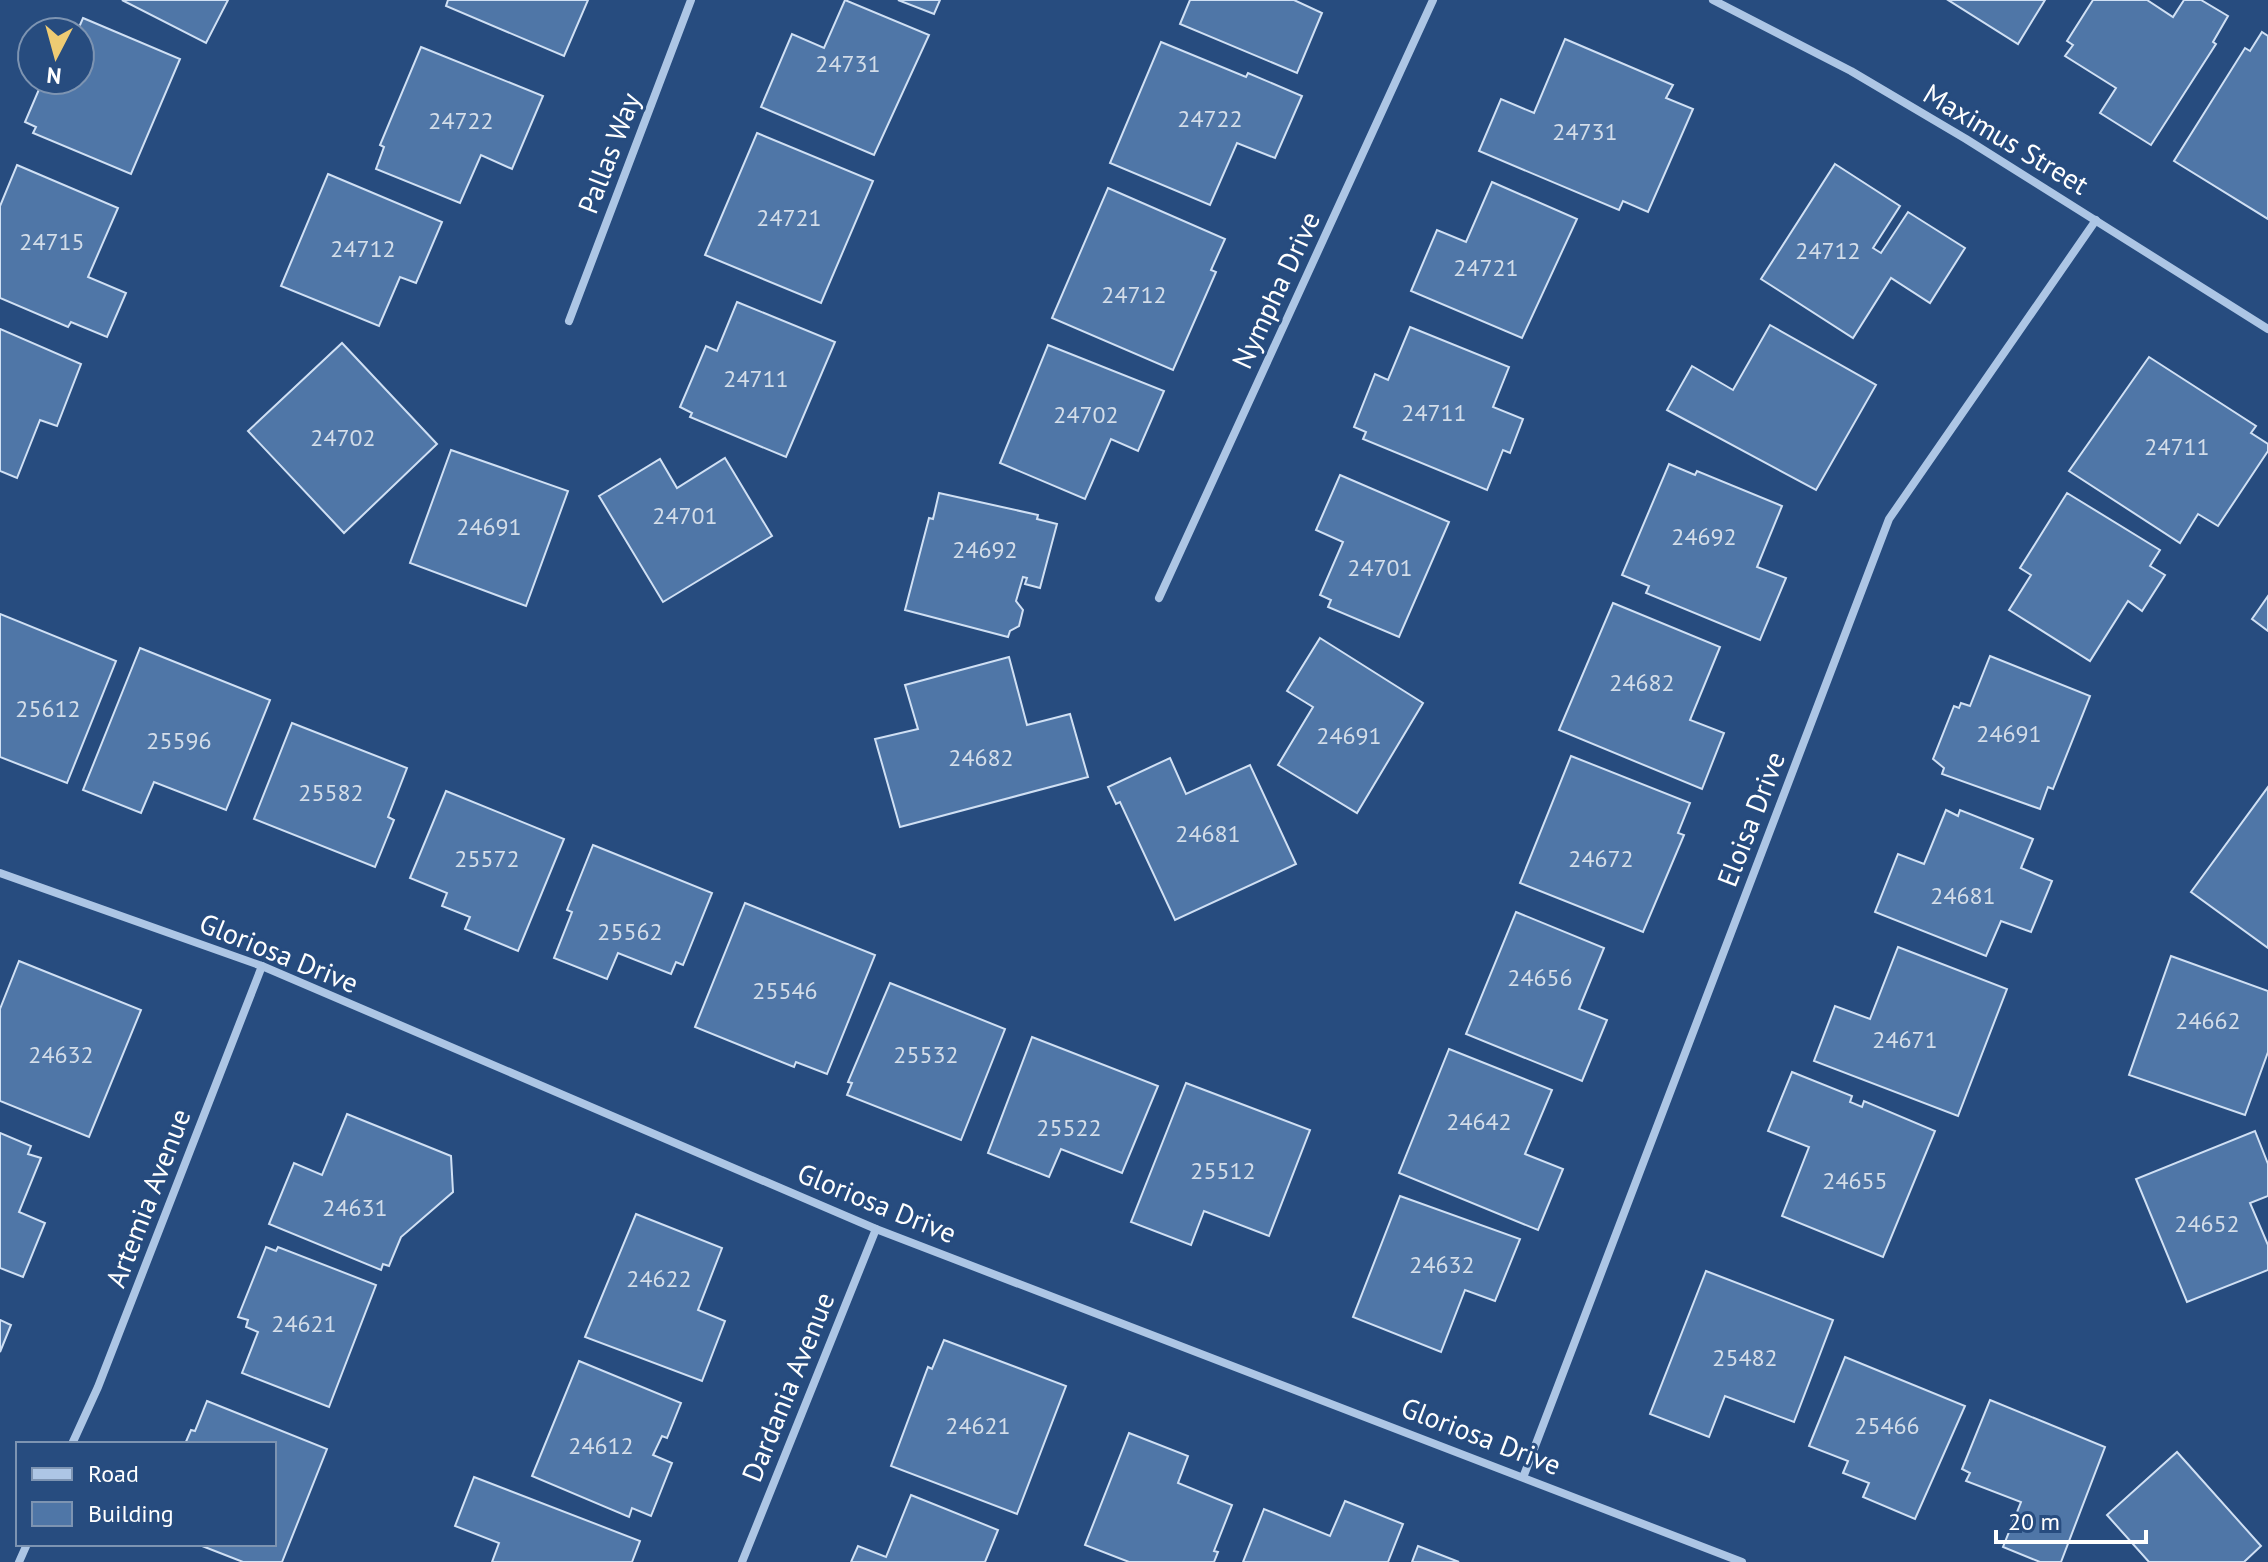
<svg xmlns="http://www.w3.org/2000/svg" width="2268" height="1562" font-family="'PT Sans',sans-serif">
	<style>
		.building { fill: #4f76a7; stroke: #d0e0f4; stroke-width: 2 }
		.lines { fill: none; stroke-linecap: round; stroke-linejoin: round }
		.street { stroke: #adc6e5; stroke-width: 8 }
		.labels { text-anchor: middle; stroke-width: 6; stroke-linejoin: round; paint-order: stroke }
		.number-label { font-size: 24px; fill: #d3dde9 }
		.street-label { font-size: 28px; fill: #fff; stroke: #274c7f }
	</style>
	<rect width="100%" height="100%" fill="#274c7f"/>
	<!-- building -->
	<g class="building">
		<path d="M122,0h106l-22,43z"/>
		<path d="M448,0h140l-24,56 -118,-50z"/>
		<path d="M845,0l84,35 -55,120 -113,-48 31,-73 32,14z"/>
		<path d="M898,0h42l-6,14z"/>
		<path d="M1190,0h104l28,13 -25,60 -117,-49z"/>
		<path d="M1948,0h97l-27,44z"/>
		<path d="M2093,0h54l26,17 11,-17h17l27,16 -15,26 3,2 -65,101 -51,-32 16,-25 -51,-32 8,-11 -6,-4z"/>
		<path d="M83,18l97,41 -49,115 -98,-41 3,-6 -11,-5 18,-42h37l-3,-48z"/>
		<path d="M2262,32l6,4v183l-94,-58 71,-113 5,3z"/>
		<path d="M1565,39l108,46 -7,13 27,11 -45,103 -25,-11 -4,9 -140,-59 22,-52 33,14z"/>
		<path d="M1161,42l85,35 2,-4 54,23 -27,62 -38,-15 -27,62 -100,-42z"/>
		<path d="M421,47l122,49 -31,73 -31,-14 -21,48 -84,-34 8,-22 -4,-2z"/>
		<path d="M757,133l116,48 -52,122 -116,-48z"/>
		<path d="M1835,164l65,42 -27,42 8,5 27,-41 57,36 -35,55 -39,-25 -38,60 -92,-59z"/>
		<path d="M17,165l101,43 -30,69 38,16 -19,44 -36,-15 -3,5 -68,-29v-92z"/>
		<path d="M328,174l114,48 -26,61 -16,-6 -21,49 -98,-40z"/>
		<path d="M1492,182l85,37 -55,119 -111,-47 26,-61 29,12z"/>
		<path d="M1108,188l117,51 -14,31 5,2 -43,98 -121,-52z"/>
		<path d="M737,302l98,40 -49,115 -96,-40 2,-4 -12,-6 26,-61 11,5z"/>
		<path d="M1770,325l106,60 -60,105 -149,-80 25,-44 41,24z"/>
		<path d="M1410,327l99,40 -16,40 30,12 -13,34 -7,-3 -16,40 -124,-51 3,-7 -12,-5 21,-53 13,6z"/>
		<path d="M0,329l81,35 -24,62 -17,-6 -23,58 -17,-7z"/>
		<path d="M342,343l95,101 -93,89 -96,-102z"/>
		<path d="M1048,345l116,46 -26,60 -27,-12 -26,60 -85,-36z"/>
		<path d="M2149,357l107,69 -5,7 17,11v7l-50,75 -20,-12 -18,29 -111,-72z"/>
		<path d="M451,450l117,41 -42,115 -116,-43z"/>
		<path d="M725,458l47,78 -109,66 -64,-106 61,-37 17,29z"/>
		<path d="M1669,464l26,11 2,-4 85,35 -25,61 29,11 -26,62 -114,-47 3,-7 -27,-11z"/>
		<path d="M1340,475l109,47 -50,115 -71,-30 3,-7 -11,-5 23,-53 -27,-12z"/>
		<path d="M939,493l99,22 -1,4 20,5 -17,64 -15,-4 2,-6 -4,-1 -7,24 7,9 -4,16 -9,5 -2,6 -103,-27 24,-92 4,1z"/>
		<path d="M2067,493l93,57 -10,16 15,9 -23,36 -14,-10 -38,60 -81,-51 22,-35 -11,-7z"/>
		<path d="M2268,596v35l-16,-12z"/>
		<path d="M1613,603l107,44 -30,73 34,13 -22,56 -143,-59z"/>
		<path d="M0,614l116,47 -49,122 -67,-26z"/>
		<path d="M1320,638l103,65 -66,110 -79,-48 35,-58 -26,-16z"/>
		<path d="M140,648l130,52 -44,110 -72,-28 -13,31 -58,-23z"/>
		<path d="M1990,656l100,40 -37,93 -5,-2 -8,22 -98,-35 2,-6 -11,-9 21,-53 5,2 2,-5 9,3z"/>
		<path d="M1009,657l18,68 43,-11 18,63 -188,50 -25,-88 43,-10 -13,-44z"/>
		<path d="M292,723l115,45 -19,49 6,3 -19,47 -121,-48z"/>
		<path d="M1571,756l119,47 -12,30 6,2 -41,97 -123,-49z"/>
		<path d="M1170,758l16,36 64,-29 46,99 -121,56 -55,-118 -4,2 -8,-17z"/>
		<path d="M2268,787v161l-77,-56z"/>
		<path d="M446,791l118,48 -46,112 -53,-22 5,-12 -28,-11 5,-13 -37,-15z"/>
		<path d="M1946,810l12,6 2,-6 73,29 -12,29 31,13 -21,51 -30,-11 -15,35 -111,-44 23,-58 26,10z"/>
		<path d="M593,845l119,48 -29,72 -7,-3 -5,12 -53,-21 -11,26 -53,-21 18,-46 -5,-2z"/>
		<path d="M745,903l130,52 -48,119 -31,-12 -2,5 -99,-40z"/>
		<path d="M1516,912l88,36 -25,61 28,11 -25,61 -116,-47z"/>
		<path d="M1898,947l109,42 -49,127 -144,-55 21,-55 35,13z"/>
		<path d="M2171,956l97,35v61l-23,63 -116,-40z"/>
		<path d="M19,961l122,49 -52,127 -89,-36v-92z"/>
		<path d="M890,983l115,46 -44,111 -114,-45 5,-12 -4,-1z"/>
		<path d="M1032,1037l126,49 -36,87 -61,-24 -12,28 -61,-24z"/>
		<path d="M1449,1049l103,41 -27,64 38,15 -25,61 -139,-57z"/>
		<path d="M1792,1072l60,24 -2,6 12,5 2,-6 71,30 -52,126 -101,-41 27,-69 -41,-16z"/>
		<path d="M1186,1083l124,47 -41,106 -65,-25 -13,34 -60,-23z"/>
		<path d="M347,1114l104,42 2,36 -52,45 -12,29 -6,-2 -2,6 -112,-46 25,-61 28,12z"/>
		<path d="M2255,1131l13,33v32l-18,7 18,42v25l-81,32 -51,-123z"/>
		<path d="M0,1133l31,13 -3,8 13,4 -22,54 26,11 -22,54 -23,-9z"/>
		<path d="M1400,1196l120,43 -25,62 -30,-11 -24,62 -88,-35z"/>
		<path d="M636,1214l86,34 -24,62 27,11 -23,60 -117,-44z"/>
		<path d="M266,1247l10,4 2,-4 98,38 -47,122 -87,-34 16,-41 -12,-5 2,-7 -10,-3z"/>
		<path d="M1706,1271l127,49 -39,102 -69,-26 -16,41 -59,-23z"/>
		<path d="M0,1320l11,5 -11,27z"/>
		<path d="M944,1340l122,46 -49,128 -126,-48 37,-99 4,2z"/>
		<path d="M1845,1357l120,49 -50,113 -52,-22 6,-14 -26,-10 5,-12 -39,-15z"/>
		<path d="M579,1361l102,42 -14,35 -5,-2 -9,19 19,8 -21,53 -19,-8 -3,9 -97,-41z"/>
		<path d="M1990,1400l115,47 -44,115h-21l-37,-15 18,-45 -55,-21 4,-8 -8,-4z"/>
		<path d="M207,1401l120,48 -45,113h-39l-46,-18h77v-100h-89l6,-14 4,1z"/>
		<path d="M1129,1433l59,23 -10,27 54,22 -18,46 4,1 -4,10h-85l-44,-17z"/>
		<path d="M2177,1452l84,94 -17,16h-95l-42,-47z"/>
		<path d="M474,1477l166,64 -8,21h-140l7,-19 -44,-17z"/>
		<path d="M911,1495l87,35 -13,32h-134l7,-16 28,11z"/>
		<path d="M1345,1501l58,23 -15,38h-145l21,-53 66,27z"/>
		<path d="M1418,1546l41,16h-47z"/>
	</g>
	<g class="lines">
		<!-- street -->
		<g class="street">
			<path d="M1713,0l138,71 115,68 302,190"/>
			<path d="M569,321l122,-321"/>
			<path d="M1159,598l274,-598"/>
			<path d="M0,873l262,93 614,263 866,333"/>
			<path d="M72,1444l26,-57 164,-421"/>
			<path d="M1524,1475l365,-956 207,-299"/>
			<path d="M19,1562l8,-18"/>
			<path d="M742,1562l134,-333"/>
		</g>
	</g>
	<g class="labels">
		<!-- number labels -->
		<g class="number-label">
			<text x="848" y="72">24731</text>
			<text x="1210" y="127">24722</text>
			<text x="461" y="129">24722</text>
			<text x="1585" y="140">24731</text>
			<text x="789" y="226">24721</text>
			<text x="52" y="250">24715</text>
			<text x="363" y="257">24712</text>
			<text x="1828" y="259">24712</text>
			<text x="1486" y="276">24721</text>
			<text x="1134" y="303">24712</text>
			<text x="756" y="387">24711</text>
			<text x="1434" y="421">24711</text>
			<text x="1086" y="423">24702</text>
			<text x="343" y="446">24702</text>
			<text x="2177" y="455">24711</text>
			<text x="685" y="524">24701</text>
			<text x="489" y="535">24691</text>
			<text x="1704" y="545">24692</text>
			<text x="985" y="558">24692</text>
			<text x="1380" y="576">24701</text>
			<text x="1642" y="691">24682</text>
			<text x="48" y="717">25612</text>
			<text x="2009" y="742">24691</text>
			<text x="1349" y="744">24691</text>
			<text x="179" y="749">25596</text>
			<text x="981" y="766">24682</text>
			<text x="331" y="801">25582</text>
			<text x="1208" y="842">24681</text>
			<text x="487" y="867">25572</text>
			<text x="1601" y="867">24672</text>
			<text x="1963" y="904">24681</text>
			<text x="630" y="940">25562</text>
			<text x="1540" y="986">24656</text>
			<text x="785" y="999">25546</text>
			<text x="2208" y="1029">24662</text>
			<text x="1905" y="1048">24671</text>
			<text x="61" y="1063">24632</text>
			<text x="926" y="1063">25532</text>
			<text x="1479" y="1130">24642</text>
			<text x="1069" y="1136">25522</text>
			<text x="1223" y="1179">25512</text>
			<text x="1855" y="1189">24655</text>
			<text x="355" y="1216">24631</text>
			<text x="2207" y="1232">24652</text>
			<text x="1442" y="1273">24632</text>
			<text x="659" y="1287">24622</text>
			<text x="304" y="1332">24621</text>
			<text x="1745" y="1366">25482</text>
			<text x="978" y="1434">24621</text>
			<text x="1887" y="1434">25466</text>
			<text x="601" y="1454">24612</text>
		</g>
		<!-- street labels -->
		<g class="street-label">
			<text transform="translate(2006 139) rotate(31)" y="10">Maximus Street</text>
			<text transform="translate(609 153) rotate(-69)" y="10">Pallas Way</text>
			<text transform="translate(1276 290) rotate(-65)" y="10">Nympha Drive</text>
			<text transform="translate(1751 819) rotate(-69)" y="10">Eloisa Drive</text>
			<text transform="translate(279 953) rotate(22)" y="10">Gloriosa Drive</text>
			<text transform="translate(148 1198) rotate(-69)" y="10">Artemia Avenue</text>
			<text transform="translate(877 1203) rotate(22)" y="10">Gloriosa Drive</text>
			<text transform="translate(788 1387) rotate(-68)" y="10">Dardania Avenue</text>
			<text transform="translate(1481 1436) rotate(21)" y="10">Gloriosa Drive</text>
		</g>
	</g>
	<!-- legend -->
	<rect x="16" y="1442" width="260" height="104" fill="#274c7f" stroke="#7d94b2" stroke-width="2"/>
	<rect x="32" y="1468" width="40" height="12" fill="#adc6e5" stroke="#7d94b2" stroke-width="2"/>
	<text x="88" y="1482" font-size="24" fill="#ffffff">Road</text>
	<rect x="32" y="1502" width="40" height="24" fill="#4f76a7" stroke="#7d94b2" stroke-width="2"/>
	<text x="88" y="1522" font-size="24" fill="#ffffff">Building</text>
	<!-- north arrow -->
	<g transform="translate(56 56) rotate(186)"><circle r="38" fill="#274c7f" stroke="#7d94b2" stroke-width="2"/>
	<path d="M0-6L14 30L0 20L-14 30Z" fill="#eecb73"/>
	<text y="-12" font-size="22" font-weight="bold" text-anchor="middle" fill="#ffffff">N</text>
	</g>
	<!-- scale -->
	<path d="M1996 1530v12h150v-12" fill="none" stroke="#ffffff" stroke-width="4"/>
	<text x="2008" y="1530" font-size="24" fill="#ffffff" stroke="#274c7f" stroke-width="6" paint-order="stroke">20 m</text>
</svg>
